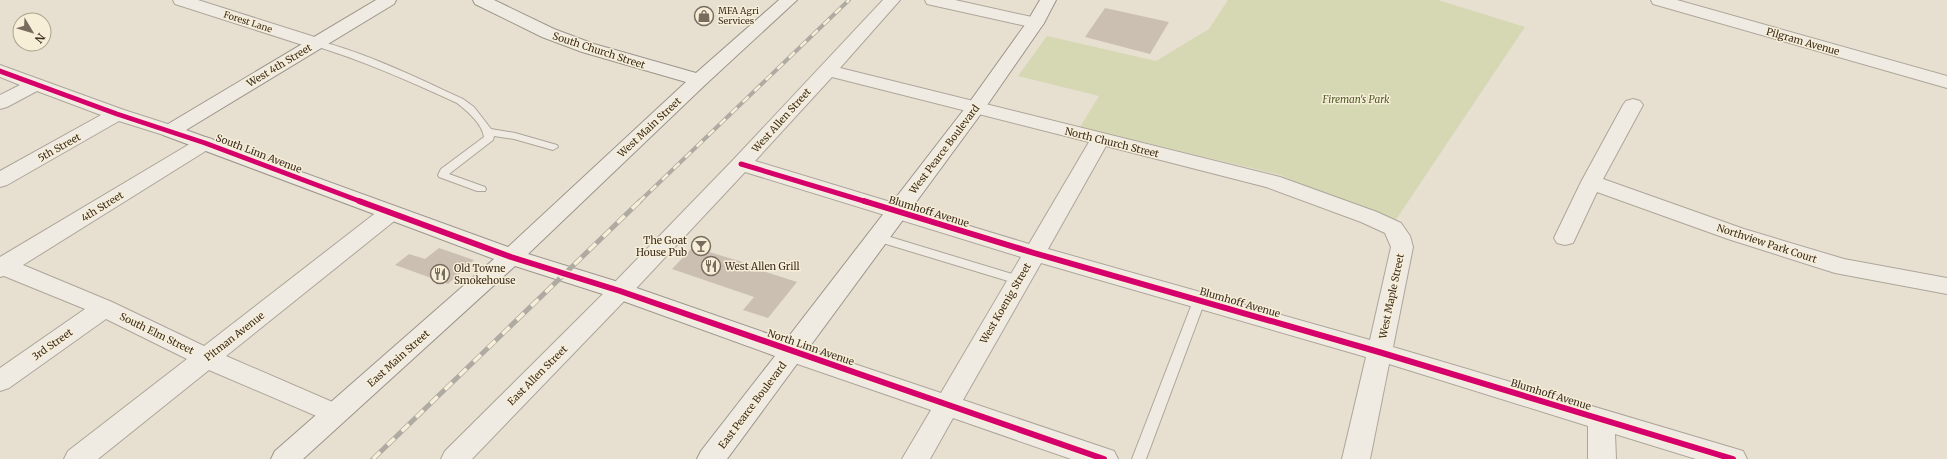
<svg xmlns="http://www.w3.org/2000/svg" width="1947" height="459" font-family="Merriweather,serif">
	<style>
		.green { fill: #d6d7b3 }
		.building { fill: #cbbfb2 }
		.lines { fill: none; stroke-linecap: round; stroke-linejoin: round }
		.lane-casing { stroke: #ada599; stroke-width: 2 }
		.street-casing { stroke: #ada599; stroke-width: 2 }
		.secondary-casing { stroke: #9c958a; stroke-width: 2 }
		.lane { fill: #efebe3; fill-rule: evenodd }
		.street { fill: #efebe3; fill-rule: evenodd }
		.secondary { fill: #efebe3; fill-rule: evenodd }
		.rail-far1-casing { stroke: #afaaa2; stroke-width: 4 }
		.rail-casing { stroke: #afaaa2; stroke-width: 5 }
		.rail-far1 { stroke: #f7eed8; stroke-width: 2.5; stroke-dasharray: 8; stroke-linecap: butt }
		.rail { stroke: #f7eed8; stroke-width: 3.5; stroke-dasharray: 10; stroke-linecap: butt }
		.cycleway-far1-casing { stroke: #f7eed8; stroke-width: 7 }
		.cycleway-casing { stroke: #f7eed8; stroke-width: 9 }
		.cycleway-far1 { stroke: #d6006c; stroke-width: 5 }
		.cycleway { stroke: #d6006c; stroke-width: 6 }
		.labels { text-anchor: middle; stroke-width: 3; stroke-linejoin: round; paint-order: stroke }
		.far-poi-label { font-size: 9px; fill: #3d2e20; stroke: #f7eed8; text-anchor: start }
		.far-street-label { font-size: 9px; fill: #3d2e20; stroke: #f7eed8 }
		.street-label { font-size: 10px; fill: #3d2e20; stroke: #f7eed8 }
		.park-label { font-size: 10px; font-style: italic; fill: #4d5a26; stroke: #f7eed8 }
		.poi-label { font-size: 10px; fill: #3d2e20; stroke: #f7eed8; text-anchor: start }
	</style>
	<rect width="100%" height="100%" fill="#e7e0d1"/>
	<!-- green -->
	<path class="green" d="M1228,0h210l87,27 -132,197 -113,-49 -200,-48 19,-31 -81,-20 29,-40 109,25 53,-32z"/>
	<!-- building -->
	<g class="building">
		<path d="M1105,8l64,14 -19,32 -65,-17z"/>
		<path d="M693,247l56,17 -2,2 50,16 -29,36 -25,-8 11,-13 -82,-28z"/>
		<path d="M439,248l35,12 -26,24 -53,-19 14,-11 16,5z"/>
	</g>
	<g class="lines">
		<defs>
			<g id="lane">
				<path d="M315,40c52,13 100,37 148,59l11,8 17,22 24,4 42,12 1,2 -5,3 -39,-11 -20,-3 -1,4 -44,34 36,13 1,2 -1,2h-8l-38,-14 -1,-2 3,-6 43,-32c-2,-14 -17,-26 -27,-34 -48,-22 -95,-43 -145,-58l-1,-2z"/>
				<path d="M877,233l145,44 2,3 -2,3 -4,1 -145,-44 -2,-3z"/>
				<path d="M1199,297l4,1 2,3 -59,158h-14l61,-158 2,-3z"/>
			</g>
			<g id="street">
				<path d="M173,0h25l123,39 3,4 -3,4 -6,1 -6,-1 -134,-43z"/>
				<path d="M883,0h17l-60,68 440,109 97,35 24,11 9,13 3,11 -20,100 340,101 10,3 4,8h-51l-81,-25 1,25h-28v-33l-199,-62 -19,95h-28l24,-102 -325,-94 -78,137 151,51 4,8h-47l-118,-41 -23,41h-28l29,-49 -148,-51 -3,-7 3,-7 9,-2 149,50 80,-136 -276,-85 -117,125 -156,162h-31l4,-8 167,-166 122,-126zM832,77l257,65 -60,102 -274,-83zM1106,146l160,41 95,35 24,11 6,14 -21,93 -322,-91z"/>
				<path d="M925,0h30l86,19 3,4 -3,4 -6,1 -108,-24z"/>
				<path d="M1651,0h26l270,76v12l-294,-84z"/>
				<path d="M0,65l124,45 53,17 3,4 -3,4 -7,2 -51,-16 -112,64 -7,2v-16l101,-56 -64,-24 -30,16 -7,2v-14l20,-10 -20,-8z"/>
				<path d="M1633,99l7,2 3,4 -40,74 141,50 100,30 103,19v16l-112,-21 -107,-34 -131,-47 -24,51 -8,2 -8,-2 -3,-5 27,-56 42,-77 3,-4z"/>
				<path d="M205,137l7,2 3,4 -3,4 -189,118 89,37 92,44 178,-138 8,-2 8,2 3,5 -3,5 -172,138 118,51 4,7 -4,7 -9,3 -126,-54 -111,89h-34l4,-8 119,-92 -81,-40 -97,69 -9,3v-23l85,-59 -81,-33 -4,1v-20l198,-118z"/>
			</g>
			<path id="secondary" d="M376,0h20l-2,4 -208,126 322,117 178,-165 -104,-30 -40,-15 -67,-33 -2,-4h21l60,29 40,15 102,29 83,-73h18l-91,84 -178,170 100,31 158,55 183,-237 58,-81 13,-22h16l-12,23 -61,88 -256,348h-30l4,-8 74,-95 -163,-59 -97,-31 -212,193h-32l4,-8 219,-192 -331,-124 -3,-4 3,-4z"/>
		</defs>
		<!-- lane casing -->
		<use href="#lane" class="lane-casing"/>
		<!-- street casing -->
		<use href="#street" class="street-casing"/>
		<!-- secondary casing -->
		<use href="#secondary" class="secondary-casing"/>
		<!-- lane -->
		<use href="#lane" class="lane"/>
		<!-- street -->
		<use href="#street" class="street"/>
		<!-- secondary -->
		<use href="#secondary" class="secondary"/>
		<defs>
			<path id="rail-far1" d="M639,202l210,-202"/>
			<path id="rail" d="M373,459l267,-258"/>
		</defs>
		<!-- rail-far1 casing -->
		<use href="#rail-far1" class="rail-far1-casing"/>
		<!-- rail casing -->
		<use href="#rail" class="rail-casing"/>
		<!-- rail-far1 -->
		<use href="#rail-far1" class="rail-far1"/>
		<!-- rail -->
		<use href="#rail" class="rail"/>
		<defs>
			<g id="cycleway-far1">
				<path d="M0,71l117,43 88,29 157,59"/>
				<path d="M741,164l126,38"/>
			</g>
			<g id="cycleway">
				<path d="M359,201l152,56 109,34 484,168"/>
				<path d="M864,201l170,52 345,99 354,107"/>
			</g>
		</defs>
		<!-- cycleway-far1 casing -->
		<use href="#cycleway-far1" class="cycleway-far1-casing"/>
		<!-- cycleway casing -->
		<use href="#cycleway" class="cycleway-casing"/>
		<!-- cycleway-far1 -->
		<use href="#cycleway-far1" class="cycleway-far1"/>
		<!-- cycleway -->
		<use href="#cycleway" class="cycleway"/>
	</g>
	<!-- icons -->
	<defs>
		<symbol id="shop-ring" viewBox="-11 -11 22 22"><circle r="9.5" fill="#f7eed8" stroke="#786c5e" stroke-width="1.5"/><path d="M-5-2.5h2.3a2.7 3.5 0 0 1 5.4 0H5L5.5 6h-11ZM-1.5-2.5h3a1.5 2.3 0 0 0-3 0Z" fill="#786c5e"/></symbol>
		<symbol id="bar-ring" viewBox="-11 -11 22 22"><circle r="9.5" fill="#f7eed8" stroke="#786c5e" stroke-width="1.5"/><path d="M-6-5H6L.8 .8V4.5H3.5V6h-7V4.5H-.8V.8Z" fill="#786c5e"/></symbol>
		<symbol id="restaurant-ring" viewBox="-11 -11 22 22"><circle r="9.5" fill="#f7eed8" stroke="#786c5e" stroke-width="1.5"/><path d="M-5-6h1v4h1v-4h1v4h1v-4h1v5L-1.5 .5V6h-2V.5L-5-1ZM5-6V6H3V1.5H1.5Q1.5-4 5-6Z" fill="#786c5e"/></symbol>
	</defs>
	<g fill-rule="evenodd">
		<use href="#shop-ring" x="693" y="5" width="22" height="22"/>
		<use href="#bar-ring" x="690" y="235" width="22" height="22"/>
		<use href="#restaurant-ring" x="700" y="255" width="22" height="22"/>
		<use href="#restaurant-ring" x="429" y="263" width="22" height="22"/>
	</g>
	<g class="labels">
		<!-- far-poi labels -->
		<g class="far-poi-label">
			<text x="718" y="14">MFA Agri<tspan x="718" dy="10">Services</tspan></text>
		</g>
		<!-- far-street labels -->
		<g class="far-street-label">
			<text transform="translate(248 22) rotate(18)" y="3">Forest Lane</text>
		</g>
		<!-- street labels -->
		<g class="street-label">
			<text transform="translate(1803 41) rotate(16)" y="4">Pilgram Avenue</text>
			<text transform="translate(599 50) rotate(18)" y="4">South Church Street</text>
			<text transform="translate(279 65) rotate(-31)" y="4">West 4th Street</text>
			<text transform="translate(781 120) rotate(-48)" y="4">West Allen Street</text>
			<text transform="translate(649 127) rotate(-43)" y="4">West Main Street</text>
			<text transform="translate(1112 142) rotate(14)" y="4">North Church Street</text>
			<text transform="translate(59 147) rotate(-29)" y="4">5th Street</text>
			<text transform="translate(944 149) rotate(-53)" y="4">West Pearce Boulevard</text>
			<text transform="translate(259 153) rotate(21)" y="4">South Linn Avenue</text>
			<text transform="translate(102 206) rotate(-32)" y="4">4th Street</text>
			<text transform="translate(929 211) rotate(17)" y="4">Blumhoff Avenue</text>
			<text transform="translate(1767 243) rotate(18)" y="4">Northview Park Court</text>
			<text transform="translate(1391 296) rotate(-78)" y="4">West Maple Street</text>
			<text transform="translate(1240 302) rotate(16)" y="4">Blumhoff Avenue</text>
			<text transform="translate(1005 303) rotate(-60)" y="4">West Koenig Street</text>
			<text transform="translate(157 333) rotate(26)" y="4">South Elm Street</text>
			<text transform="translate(234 336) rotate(-38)" y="4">Pitman Avenue</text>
			<text transform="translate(52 344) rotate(-35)" y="4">3rd Street</text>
			<text transform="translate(811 347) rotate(19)" y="4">North Linn Avenue</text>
			<text transform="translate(398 358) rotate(-42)" y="4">East Main Street</text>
			<text transform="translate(537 375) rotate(-45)" y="4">East Allen Street</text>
			<text transform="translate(1551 394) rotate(17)" y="4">Blumhoff Avenue</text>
			<text transform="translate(752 405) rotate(-53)" y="4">East Pearce Boulevard</text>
		</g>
		<!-- park labels -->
		<g class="park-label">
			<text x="1356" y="103">Fireman's Park</text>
		</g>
		<!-- poi labels -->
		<g class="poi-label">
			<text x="687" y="244" text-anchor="end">The Goat<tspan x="687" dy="12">House Pub</tspan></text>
			<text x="725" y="270">West Allen Grill</text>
			<text x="454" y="272">Old Towne<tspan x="454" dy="12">Smokehouse</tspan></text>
		</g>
	</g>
	<!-- north arrow -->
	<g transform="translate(32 32) rotate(128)"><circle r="19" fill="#f7eed8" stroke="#ada18e"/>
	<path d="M0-3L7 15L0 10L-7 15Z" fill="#786c5e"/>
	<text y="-6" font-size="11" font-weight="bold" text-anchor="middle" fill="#3d2e20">N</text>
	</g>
</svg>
